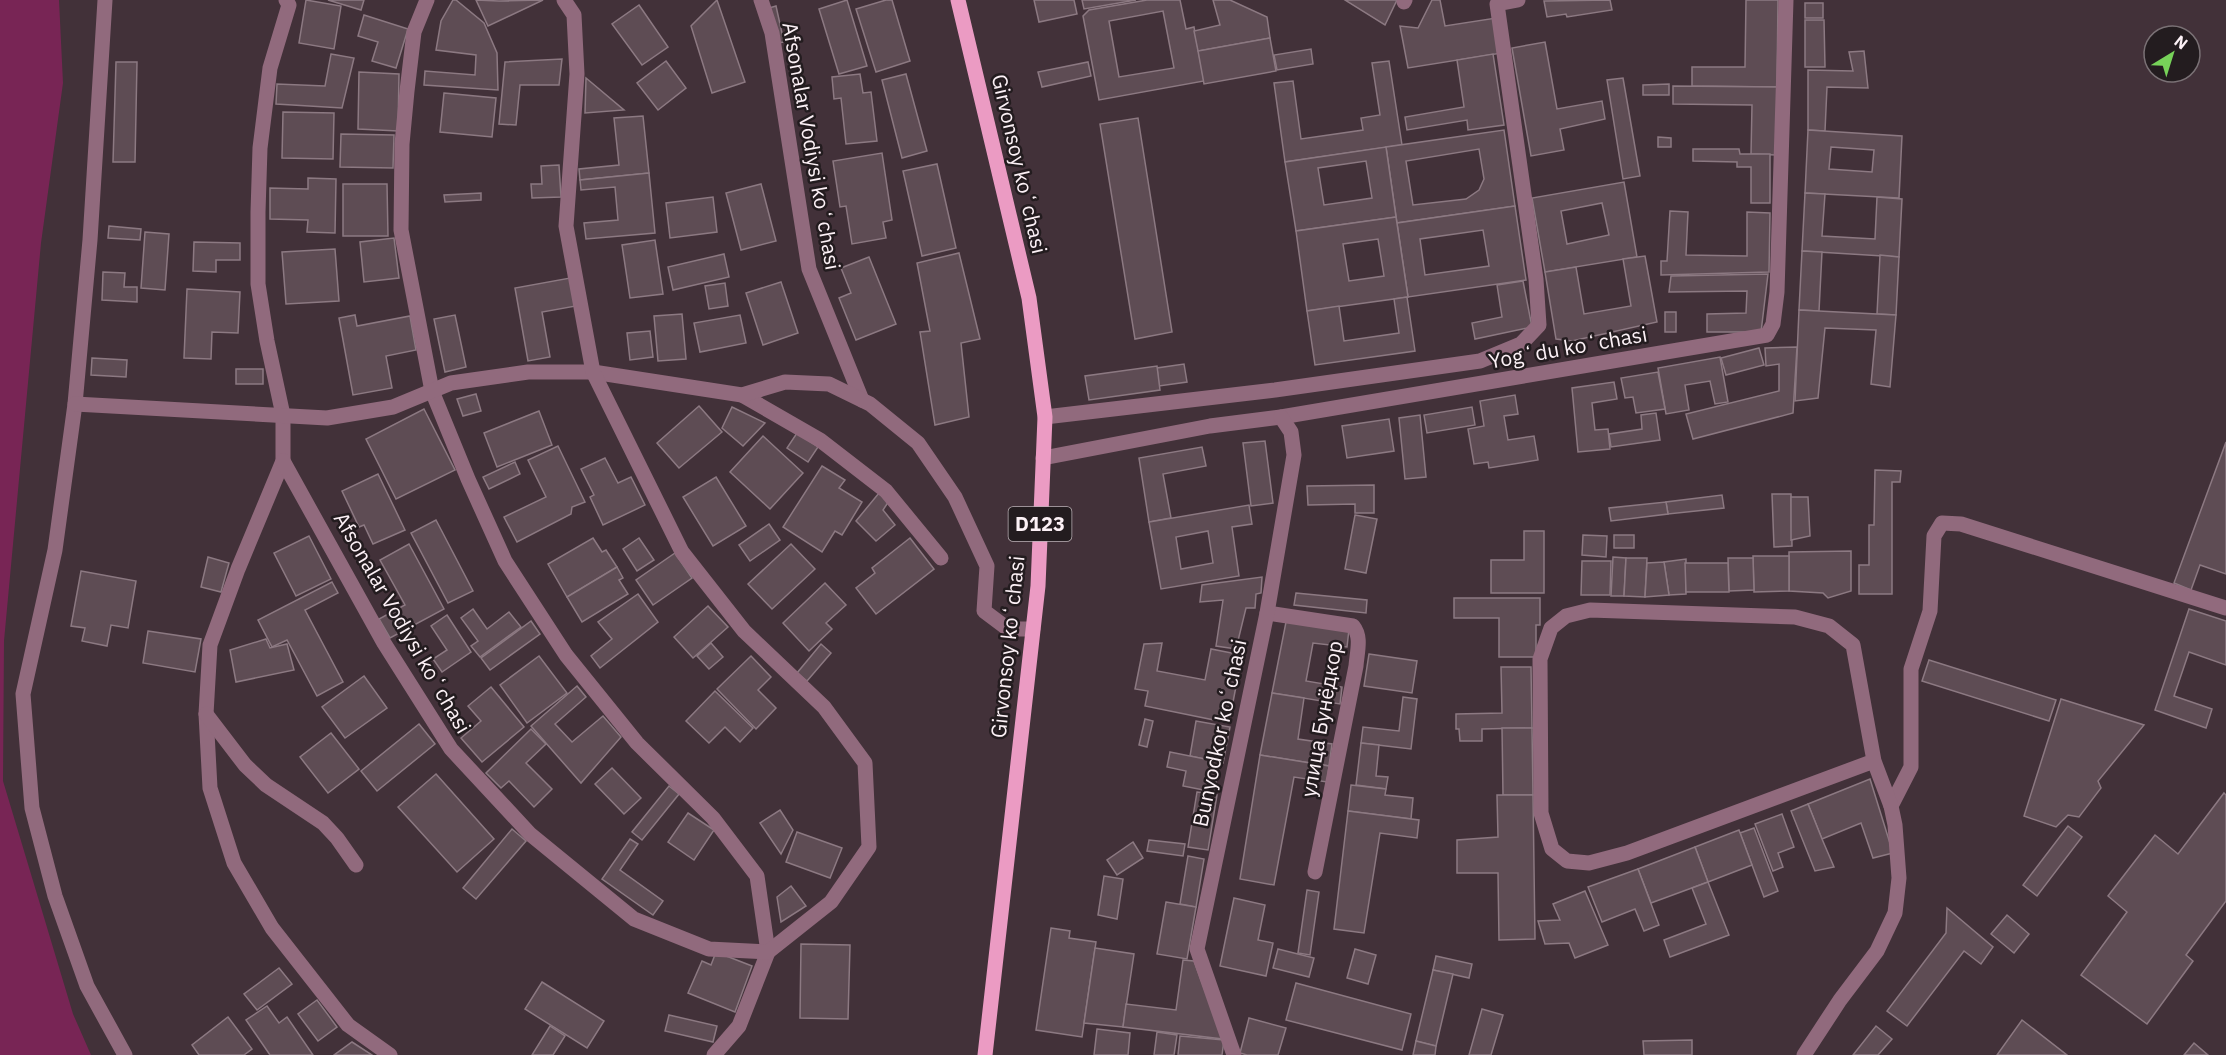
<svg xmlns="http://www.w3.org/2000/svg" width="2226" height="1055" font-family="'IBM Plex Sans',sans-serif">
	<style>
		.water { fill: #782555 }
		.building { fill: #5e4c54; stroke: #8c7982; stroke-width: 1.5; fill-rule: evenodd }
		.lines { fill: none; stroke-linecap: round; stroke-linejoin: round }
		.minor { stroke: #916a7d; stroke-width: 15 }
		.major { stroke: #eb9bc3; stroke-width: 15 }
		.labels { text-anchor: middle; stroke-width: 5; stroke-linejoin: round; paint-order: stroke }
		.shield { fill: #231c1f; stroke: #bbb1b6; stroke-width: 1.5 }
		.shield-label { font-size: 20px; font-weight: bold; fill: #fcf1f6 }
		.street-label { font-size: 21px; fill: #fcf1f6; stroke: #231c1f }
	</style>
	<rect width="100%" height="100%" fill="#423139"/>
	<!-- water -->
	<path class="water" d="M0,0h59l4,83 -22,160 -37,398 -1,140 70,233 18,41h-91z"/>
	<!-- building -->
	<g class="building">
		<path d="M306,0l35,6 -7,43 -35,-6z"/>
		<path d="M328,0h36l-3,10z"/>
		<path d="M453,0h3l28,23 13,30 1,37 -74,-5 1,-14 50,4 1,-20 -40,-5 5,-29z"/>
		<path d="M476,0l23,1 44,-1 -55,26z"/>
		<path d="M717,0l28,82 -33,11 -21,-67z"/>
		<path d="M847,0l20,66 -28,8 -20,-65z"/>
		<path d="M886,0h6l18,61 -34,11 -20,-63z"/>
		<path d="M1034,0h40l3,14 -38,8z"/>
		<path d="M1082,0h54l-52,9z"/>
		<path d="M1147,0h33l6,29 8,-2 10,54 -105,19 -16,-84 6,-6zM1163,11l11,57 -55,9 -10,-56z"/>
		<path d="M1213,0h17l37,17 3,21 -72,13 -4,-20 26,-6z"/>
		<path d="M1345,0h52l-12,25z"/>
		<path d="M1432,0h8l5,26 51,-8 6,35 -94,15 -8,-42 18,2z"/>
		<path d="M1610,0l2,10 -45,7 -1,-3 -19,3 -3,-16z"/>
		<path d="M1746,0h32l-1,87 -85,-1v-19h53z"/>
		<rect x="1805" y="3" width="18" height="15"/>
		<path d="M639,5l29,42 -26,18 -30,-41z"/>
		<path d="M776,6l8,36 -7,1 -8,-35z"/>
		<path d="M364,15l44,14 -12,39 -24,-7 6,-19 -20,-6z"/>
		<path d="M1805,20h19l1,47h-20z"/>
		<path d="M1270,38l6,33 -72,13 -6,-33z"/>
		<path d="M1545,42l12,67 45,-8 3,18 -45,10 4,21 -33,6 -19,-108z"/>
		<path d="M1311,49l2,15 -36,6 -3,-15z"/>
		<path d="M1864,51l4,37 -41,-1 -2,44 -17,-1v-60l45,1 -4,-19z"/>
		<path d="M331,54l23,4 -12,50 -66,-4 1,-20 48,2z"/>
		<path d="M1493,54l11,71 -36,5 -1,-10 -60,10 -2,-13 59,-10 -7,-47z"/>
		<path d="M562,59l-3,26h-39l-4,40 -17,-1 6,-62z"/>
		<path d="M666,61l20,27 -28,22 -21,-27z"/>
		<path d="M1389,61l13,84 -117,17 -11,-79 19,-2 8,58 62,-9 -2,-12 19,-3 -8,-52z"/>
		<path d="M116,62h21l-2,100h-22z"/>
		<path d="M1088,62l3,14 -49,11 -4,-15z"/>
		<path d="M359,72l40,2 -1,57 -40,-2z"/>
		<path d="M860,74l3,19 8,-1 6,49 -31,3 -5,-46 -7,1 -2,-22z"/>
		<path d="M906,74l21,77 -25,7 -20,-78z"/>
		<path d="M586,78l38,32 -39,3z"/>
		<path d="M1623,78l17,98 -17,3 -16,-99z"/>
		<path d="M1669,84v11h-26v-10z"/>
		<path d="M1673,86l104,1 -1,68 -25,-1 1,-49 -79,-1z"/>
		<path d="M444,93l52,5 -4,39 -52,-5z"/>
		<path d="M283,112l51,1 -1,46 -51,-1z"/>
		<path d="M643,116l6,57 -69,7 -1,-11 40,-4 -5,-47z"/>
		<path d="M1138,118l34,214 -37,7 -35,-215z"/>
		<path d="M1504,130l11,76 -118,17 -11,-76zM1479,149l5,30 -5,11 -13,9 -53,6 -7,-44z"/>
		<path d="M1808,130l94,6 -3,62 -94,-5zM1831,147l43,3 -2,22 -43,-3z"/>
		<path d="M341,134l53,1 -1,33 -53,-1z"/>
		<path d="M1658,137l13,1v9h-13z"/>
		<path d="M1386,147l10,70 -100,14 -11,-69zM1366,161l6,37 -48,7 -6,-37z"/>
		<path d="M1693,149h46l1,5h30v49h-19v-36h-14v-5l-44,-1z"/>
		<path d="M882,153l10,67 -9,2 3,16 -34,6 -6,-38 -6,1 -7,-46z"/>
		<path d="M937,164l19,84 -34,8 -19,-85z"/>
		<path d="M559,165l2,32 -29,1 -1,-14h11l-1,-18z"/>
		<path d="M649,173l6,60 -69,6 -2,-16 34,-3 -3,-33 -34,3 -1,-10z"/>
		<path d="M308,178l28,1 -1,54 -28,-1 1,-12 -38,-1v-31l38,1z"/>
		<path d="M1624,182l13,75 -92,15 -13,-74zM1602,203l7,32 -42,9 -6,-33z"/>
		<path d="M343,184h44l1,52h-45z"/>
		<path d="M761,184l15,57 -35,9 -15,-57z"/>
		<path d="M481,193v7l-36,2 -1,-7z"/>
		<path d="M1805,193l20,1 -3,42 53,3 2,-42 25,2 -3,58 -97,-6z"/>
		<path d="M713,197l4,35 -47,6 -4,-35z"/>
		<path d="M1515,206l11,74 -118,17 -11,-74zM1483,230l6,36 -64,9 -5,-36z"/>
		<path d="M1670,211l18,1 -2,43 61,1v-44l23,1 -1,59 -108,3v-14h6z"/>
		<path d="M1396,217l12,80 -101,14 -11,-80zM1378,239l6,37 -35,5 -6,-37z"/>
		<path d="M109,226l32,3 -1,11 -32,-2z"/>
		<path d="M145,232l24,2 -4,56 -24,-2z"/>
		<path d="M394,238l5,40 -35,4 -4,-40z"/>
		<path d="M655,240l8,54 -33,4 -8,-53z"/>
		<path d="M194,242l46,1v17h-24v12l-23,-1z"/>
		<path d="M335,249l4,52 -53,3 -4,-52z"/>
		<path d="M1802,251l20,1 -3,59 -20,-1z"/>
		<path d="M959,253l21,86 -19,4 8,74 -34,8 -15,-93 10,-1 -13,-68z"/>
		<path d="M724,254l5,23 -56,13 -5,-23z"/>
		<path d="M1880,255l19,2 -3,58 -19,-1z"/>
		<path d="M1645,256l12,66 -85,19 -16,-2 -11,-67 31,-5 8,47 47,-8 -8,-47z"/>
		<path d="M869,257l27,67 -40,16 -17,-42 12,-5 -10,-25z"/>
		<path d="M103,272l22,1 -1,14h13v15l-35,-2z"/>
		<path d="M1768,274l-7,58h-54v-18l39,-1 1,-22 -78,1 2,-16z"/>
		<path d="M570,278l6,28 -34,6 8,45 -22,4 -13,-73z"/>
		<path d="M1523,281l9,46 -57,12 -3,-16 30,-6 -5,-32z"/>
		<path d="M781,282l17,51 -35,12 -17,-52z"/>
		<path d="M725,283l3,23 -19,3 -4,-23z"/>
		<path d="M187,289l53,3 -2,41 -26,-1 -1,27 -27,-1z"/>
		<path d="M1407,297l8,54 -100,14 -8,-54 32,-5 5,35 55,-8 -5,-34z"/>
		<path d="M1799,310l97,5 -6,72 -19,-3 5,-54 -51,-2 -7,70 -23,3z"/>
		<rect x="1665" y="312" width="11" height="20"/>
		<path d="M682,314l4,45 -28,2 -4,-45z"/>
		<path d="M355,315l2,11 53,-10 6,34 -30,6 6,32 -39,7 -14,-77z"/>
		<path d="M455,315l11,52 -21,5 -11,-53z"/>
		<path d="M740,315l6,28 -46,9 -6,-29z"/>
		<path d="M650,331l3,26 -23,3 -3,-27z"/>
		<path d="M1797,347l-4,66 -100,26 -7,-25 93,-23v-27l-13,2 -1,-18z"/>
		<path d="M1759,348l5,17 -38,10 -5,-17z"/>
		<path d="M1720,357l8,45 -13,2 -5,-23 -25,4 4,25 -23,4 -8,-46z"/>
		<path d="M92,358l35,2 -1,17 -35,-2z"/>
		<path d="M1184,364l3,18 -28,4 -2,-18z"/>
		<path d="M1157,366l3,24 -71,10 -4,-24z"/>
		<rect x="236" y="369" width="27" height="15"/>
		<path d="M1658,372l7,37 -29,4 -3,-16 -8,1 -4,-20z"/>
		<path d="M1614,382l3,17 -25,4 3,27 13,-1 2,20 -32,3 -6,-64z"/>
		<path d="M476,394l5,17 -18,5 -6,-17z"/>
		<path d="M1515,395l3,19 -14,2 4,24 26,-4 4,24 -49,8 -1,-6 -14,2 -6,-35 16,-3 -4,-25z"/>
		<path d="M699,406l23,26 -43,36 -22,-25z"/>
		<path d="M732,407l33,16 -22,23 -21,-18z"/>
		<path d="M1472,407l3,18 -48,8 -3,-18z"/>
		<path d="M424,409l31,61 -59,29 -30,-60z"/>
		<path d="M539,411l13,34 -55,22 -13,-34z"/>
		<path d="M1656,413l4,27 -49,7 -2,-13 33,-5 -1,-14z"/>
		<path d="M1420,415l6,62 -21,2 -6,-61z"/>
		<path d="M1389,419l5,32 -47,7 -5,-32z"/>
		<path d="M797,433l21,14 -10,15 -21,-14z"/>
		<path d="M763,436l40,37 -33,36 -40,-37z"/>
		<path d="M1265,441l8,62 -22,3 -8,-63z"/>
		<path d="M2226,442v132l-26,-9 -9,25 -17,-7z"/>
		<path d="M558,446l27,56 -13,5 -1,7 -54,28 -13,-25 42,-20 -18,-37z"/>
		<path d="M1202,447l4,19 -43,8 8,44 -22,4 -10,-64z"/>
		<path d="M605,458l13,25 13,-6 14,28 -42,20 -13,-28 4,-2 -13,-26z"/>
		<path d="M515,462l5,12 -31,15 -6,-12z"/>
		<path d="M822,466l23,14 -6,8 23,14 -20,33 -7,-4 -13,21 -39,-25z"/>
		<path d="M1875,470l26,1 -1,11h-8v112h-33v-29h10v-40h5z"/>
		<path d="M378,474l27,56 -32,14 -9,-19 -5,2 -17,-36z"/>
		<path d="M716,477l30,49 -33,20 -30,-49z"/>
		<path d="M1374,485v28h-19v-9l-47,1 -1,-19z"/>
		<path d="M879,493l10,8 -6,9 12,15 -19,16 -20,-20z"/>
		<path d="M1772,494h19l1,52 -18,1z"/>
		<path d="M1722,495l2,13 -56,6 -2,-12z"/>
		<path d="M1791,497h17l2,39 -19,4z"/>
		<path d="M1666,502l2,12 -57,7 -2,-13z"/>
		<path d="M1249,505l3,19 -20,3 7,49 -78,13 -12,-67zM1208,531l5,32 -32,6 -5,-32z"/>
		<path d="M1355,515l22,4 -11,54 -21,-4z"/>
		<path d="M436,520l37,71 -25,12 -37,-70z"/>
		<path d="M769,524l11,16 -30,21 -11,-16z"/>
		<path d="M1524,531h20v62h-53v-33h33z"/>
		<path d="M1583,535l24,1 -1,21 -24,-2z"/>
		<rect x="1614" y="535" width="20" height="13"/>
		<path d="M309,536l22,43 -35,17 -22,-43z"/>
		<path d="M593,538l9,14 4,-2 11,17 -50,30 -19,-33z"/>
		<path d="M639,538l15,22 -17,11 -14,-22z"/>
		<path d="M910,538l24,31 -58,45 -20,-26 19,-15 -3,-5z"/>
		<path d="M409,544l35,65 -54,29 -11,-19 26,-14 -25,-45z"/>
		<path d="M791,544l24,25 -43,40 -24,-25z"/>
		<path d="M1851,551v40l-23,7 -5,-5 -34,-2v-39z"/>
		<path d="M675,553l17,25 -39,27 -17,-25z"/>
		<path d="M1753,556h36v35l-35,1z"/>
		<path d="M208,557l21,6 -8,29 -20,-5z"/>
		<path d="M1613,557l13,1 -2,38h-13z"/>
		<path d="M1626,558h21l-2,39 -21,-1z"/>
		<path d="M1728,558h25l1,32 -25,1z"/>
		<path d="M1686,559v35l-17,1 -5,-33z"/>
		<path d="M1582,561h29l-1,34h-29z"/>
		<path d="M1664,562l5,33 -24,2 2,-34z"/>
		<path d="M1685,563h43l1,29h-43z"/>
		<path d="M617,567l6,11 -4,2 9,14 -46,28 -15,-25z"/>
		<path d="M81,571l55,10 -8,47 -17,-3 -4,21 -25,-5 3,-13 -14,-2z"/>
		<path d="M1262,577l-1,16 -5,1 -1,14h-9l-10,41 -20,-3 7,-46 -23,2 2,-17z"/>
		<path d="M332,582l6,11 -33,17 38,72 -26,14 -30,-56 -15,7 -14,-27z"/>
		<path d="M825,583l21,22 -20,18 6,6 -23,22 -26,-28z"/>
		<path d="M1296,593l71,7 -1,13 -72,-8z"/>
		<path d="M638,594l20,28 -58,46 -9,-12 21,-17 -14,-17z"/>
		<path d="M1454,598h86v27h-4v32h-37v-39h-45z"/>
		<path d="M708,606l20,21 -35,31 -19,-21z"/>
		<path d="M473,609l14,20 22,-17 12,15 -41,30 -9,-11 7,-5 -17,-23z"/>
		<path d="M2189,609l37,12v44l-37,-13 -15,44 38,13 -6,19 -51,-18z"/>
		<path d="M447,615l24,37 -29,20 -9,-13 14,-9 -16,-24z"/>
		<path d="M531,621l9,13 -50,36 -9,-12z"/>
		<path d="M1286,622l63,7 -2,18 -34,-4 -7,38 36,6 -2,17 -68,-11z"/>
		<path d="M148,631l53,8 -6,33 -52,-9z"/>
		<path d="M266,639l4,9 17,-4 7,26 -58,12 -6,-32z"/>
		<path d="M711,643l12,14 -14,12 -12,-13z"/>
		<path d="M1162,643l-5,28 48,9 6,-31 31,6 -13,68 -84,-17 3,-15 -13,-2 9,-45z"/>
		<path d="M821,644l10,9 -24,28 -10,-8z"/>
		<path d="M1369,654l48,7 -5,32 -48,-7z"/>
		<path d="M539,656l28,37 -40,30 -27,-38z"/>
		<path d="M751,656l20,21 -13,13 18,18 -20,21 -39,-40z"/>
		<path d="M1929,660l127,40 -7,21 -127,-40z"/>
		<path d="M1501,667h30l1,61 -50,1v12h-22l-1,-12h-3v-15l46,-1z"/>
		<path d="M364,676l23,32 -42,30 -23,-31z"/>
		<path d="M577,686l9,11 -31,27 17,18 31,-26 18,21 -40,46 -50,-57z"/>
		<path d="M491,687l33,40 -42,35 -21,-24 20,-17 -13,-15z"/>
		<path d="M715,691l38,37 -13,14 -15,-15 -16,16 -23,-22z"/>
		<path d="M1272,693l32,5 -6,41 34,5 -3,22 -69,-11z"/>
		<path d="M1403,697l14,2 -6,50 -50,-6 2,-16 36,4z"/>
		<path d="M2061,699l83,26 -46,56 3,7 -22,29 -11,-2 -12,12 -32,-11z"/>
		<path d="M1145,719l8,2 -6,26 -8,-2z"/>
		<path d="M1196,721l34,6 -7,36 -33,-7z"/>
		<path d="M419,724l16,20 -58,47 -16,-20z"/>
		<path d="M1502,728h30l1,67h-30z"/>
		<path d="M531,729l15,15 -20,19 26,26 -18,18 -25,-26 -8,7 -15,-15z"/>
		<path d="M331,733l28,36 -31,24 -28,-36z"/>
		<path d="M1361,743l18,2 -3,31 12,1 -2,12 -30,-4z"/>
		<path d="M1170,752l50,10 -6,30 -31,-6 3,-15 -19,-4z"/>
		<path d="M1260,755l69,11 -2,16 -33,-5 -20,108 -34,-6z"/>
		<path d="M612,768l29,30 -17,16 -29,-30z"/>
		<path d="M436,774l58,65 -37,33 -59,-65z"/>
		<path d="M1870,779l23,74 -20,5 -12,-35 -39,16 -14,-35z"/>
		<path d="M1351,785l35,4 -1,6 28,3 -2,21 -63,-8z"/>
		<path d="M669,786l10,8 -37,46 -10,-8z"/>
		<path d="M1197,792l20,3 -9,55 -20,-3z"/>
		<path d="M2224,793l2,2v106l-40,54 7,6 -46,63 -66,-49 46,-63 -19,-16 47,-61 23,19z"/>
		<path d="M1497,795h36l2,144 -36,1 -1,-67h-41v-33l41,-3z"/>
		<path d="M1808,804l14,35 12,28 -19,4 -24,-60z"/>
		<path d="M780,810l13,20 -12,24 -21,-31z"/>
		<path d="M1348,811l71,9 -2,18 -37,-5 -16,100 -30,-4z"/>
		<path d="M688,813l26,17 -20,30 -26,-18z"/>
		<path d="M1782,814l12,33 -16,6 5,14 -10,4 -18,-47z"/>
		<path d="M2068,826l14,11 -45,59 -14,-11z"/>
		<path d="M1754,828l24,63 -14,6 -24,-64z"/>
		<path d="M512,829l14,12 -50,58 -13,-11z"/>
		<path d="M1739,830l13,35 -44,17 -13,-35z"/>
		<path d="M797,832l45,16 -12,30 -44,-16z"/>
		<path d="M630,839l8,5 -18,26 43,31 -10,14 -51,-36z"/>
		<path d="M1149,840l36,4 -2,12 -36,-5z"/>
		<path d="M1133,842l10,16 -26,17 -10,-15z"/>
		<path d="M1695,847l13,35 -57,21 -13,-34z"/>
		<path d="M1188,856l16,3 -8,48 -16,-3z"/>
		<path d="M1638,869l21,56 -15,6 -9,-22 -33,13 -14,-35z"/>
		<path d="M1104,876l19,3 -6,40 -19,-4z"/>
		<path d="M1708,882l21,53 -59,22 -6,-17 42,-16 -14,-36z"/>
		<path d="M791,886l15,20 -25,16 -4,-25z"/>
		<path d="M1307,890l12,2 -9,63 -12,-2z"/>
		<path d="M1585,891l23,54 -33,13 -6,-15 -24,1 -7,-23 22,-1 -7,-16z"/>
		<path d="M1234,898l31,7 -7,35 15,3 -7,33 -46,-10z"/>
		<path d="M1166,902l30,5 -9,52 -30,-5z"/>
		<path d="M1947,908l46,39 -12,17 -17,-13 -57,75 -20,-15 59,-78z"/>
		<path d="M2007,915l22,19 -15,19 -23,-19z"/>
		<path d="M1051,928l19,3 -1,7 27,4 -14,95 -46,-7z"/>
		<path d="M801,944l49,1 -2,74 -48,-1z"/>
		<path d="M1095,948l39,6 -11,73 -39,-4z"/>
		<path d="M1278,949l36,9 -5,19 -36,-9z"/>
		<path d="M1355,949l21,6 -8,29 -21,-6z"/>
		<path d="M716,952l36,14 -17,46 -47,-19 14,-32 9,4z"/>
		<path d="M1436,956l36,8 -3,14 -36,-8z"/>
		<path d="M1183,960l11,1 29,78 -100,-12 3,-23 50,6z"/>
		<path d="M279,968l13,16 -35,26 -13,-16z"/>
		<path d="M1433,970l20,4 -17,72 -20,-5z"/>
		<path d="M542,982l62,39 -17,27 -62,-39z"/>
		<path d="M1296,983l115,31 -9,36 -116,-30z"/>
		<path d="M317,1000l20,27 -19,14 -20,-27z"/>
		<path d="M267,1006l12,17 8,-6 26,38h-43l-24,-35z"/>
		<path d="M1482,1009l21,6 -12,40h-22z"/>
		<path d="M669,1015l48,11 -4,16 -48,-11z"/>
		<path d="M228,1017l24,32 -8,6h-45l-7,-10z"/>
		<path d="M1249,1018l37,10 -8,27h-31l-7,-2z"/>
		<path d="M2022,1020l45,35h-70z"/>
		<path d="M550,1026l15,10 -12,19h-21z"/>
		<path d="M1876,1026l16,13 -14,16h-25z"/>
		<path d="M1097,1029l33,4 -2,22h-34z"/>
		<path d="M1157,1032l20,3 -3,20h-20z"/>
		<path d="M1180,1036l44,4 -2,15h-44z"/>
		<path d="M1692,1040v15h-48l-1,-14z"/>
		<path d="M1416,1041l20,5 -1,9h-22z"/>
		<path d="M352,1042l20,13h-38z"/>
		<path d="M2194,1043l14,12h-24z"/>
	</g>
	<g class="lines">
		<!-- minor -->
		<g class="minor">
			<path d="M105,0l-15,240 -15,164 -20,146 -32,144 9,114 23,88 32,90 38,69"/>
			<path d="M286,0l3,5 -19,63 -10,80 -2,64v72l9,57 16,74v46l-45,108 -28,76 -4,69 4,74 24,75 38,65 76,97 42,30"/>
			<path d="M427,0l-13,32 -7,59 -5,53 -1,86 31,161 36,88 37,82 61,94 71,88 76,75 44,58 11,76 -29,74 -25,29"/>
			<path d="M761,0l11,33 37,236 53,131"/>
			<path d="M1404,2l1,-2"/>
			<path d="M742,395l78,45 66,51 55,67"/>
			<path d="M75,404l252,14 66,-11 58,-24 77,-11h65l149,23 43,-13 44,2 41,20 48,39 37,54 32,69 -3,45 24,18h25"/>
			<path d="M1045,417l230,-27 205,-29 41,-17 18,-19 -3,-46 -39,-275 21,-4"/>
			<path d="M1043,458l167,-32 71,-9 486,-82 6,-11 4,-32 9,-292"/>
			<path d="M283,461l101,182 67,106 79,85 104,85 75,30 59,3 63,-50 38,-55 -4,-84 -41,-56 -80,-76 -62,-79 -89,-180 -27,-146 11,-152 -3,-59 -10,-15"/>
			<path d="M1267,613l86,13c9,11 4,26 3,40l-41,206"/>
			<path d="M206,714l39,51 21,20 57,38 14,15 19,27"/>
			<path d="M1891,806l20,-39v-98l19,-58 4,-75 8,-13 19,1 265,84"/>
			<path d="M1234,1055l-37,-106 70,-336 27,-158 -3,-23 -10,-15"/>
			<path d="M1804,1055l36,-55 37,-49 18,-38 4,-35 -4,-53 -4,-19 -17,-45 -21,-116 -24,-19 -34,-9 -205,-7 -24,6 -15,12 -11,31 1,154 11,36 15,12 22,2 38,-10 247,-92"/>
		</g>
		<!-- major -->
		<path class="major" d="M958,0l71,298 16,119 -7,169 -53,469"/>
	</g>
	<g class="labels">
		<!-- shield labels -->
		<rect class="shield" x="1008.5" y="507" width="63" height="34" rx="4.5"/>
		<g class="shield-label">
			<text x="1040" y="531">D123</text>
		</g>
		<!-- street labels -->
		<g class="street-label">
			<text transform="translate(811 146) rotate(80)" y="7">Afsonalar Vodiysi koʻchasi</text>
			<text transform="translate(1019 164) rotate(77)" y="7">Girvonsoy koʻchasi</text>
			<text transform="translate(1568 348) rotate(-10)" y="7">Yogʻdu koʻchasi</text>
			<text transform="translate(402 623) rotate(60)" y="7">Afsonalar Vodiysi koʻchasi</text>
			<text transform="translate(1008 647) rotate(-84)" y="7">Girvonsoy koʻchasi</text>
			<text transform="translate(1322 719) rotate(-80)" y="7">улица Бунёдкор</text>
			<text transform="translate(1220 733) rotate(-78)" y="7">Bunyodkor koʻchasi</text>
		</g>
	</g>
	<!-- north arrow -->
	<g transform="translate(2172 54) rotate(38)"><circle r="28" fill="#231c1f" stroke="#7a7175" stroke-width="1.5"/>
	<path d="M0-4.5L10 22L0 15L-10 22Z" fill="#77d259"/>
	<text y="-9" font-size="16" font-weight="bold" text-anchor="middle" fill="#fcf1f6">N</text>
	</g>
</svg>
